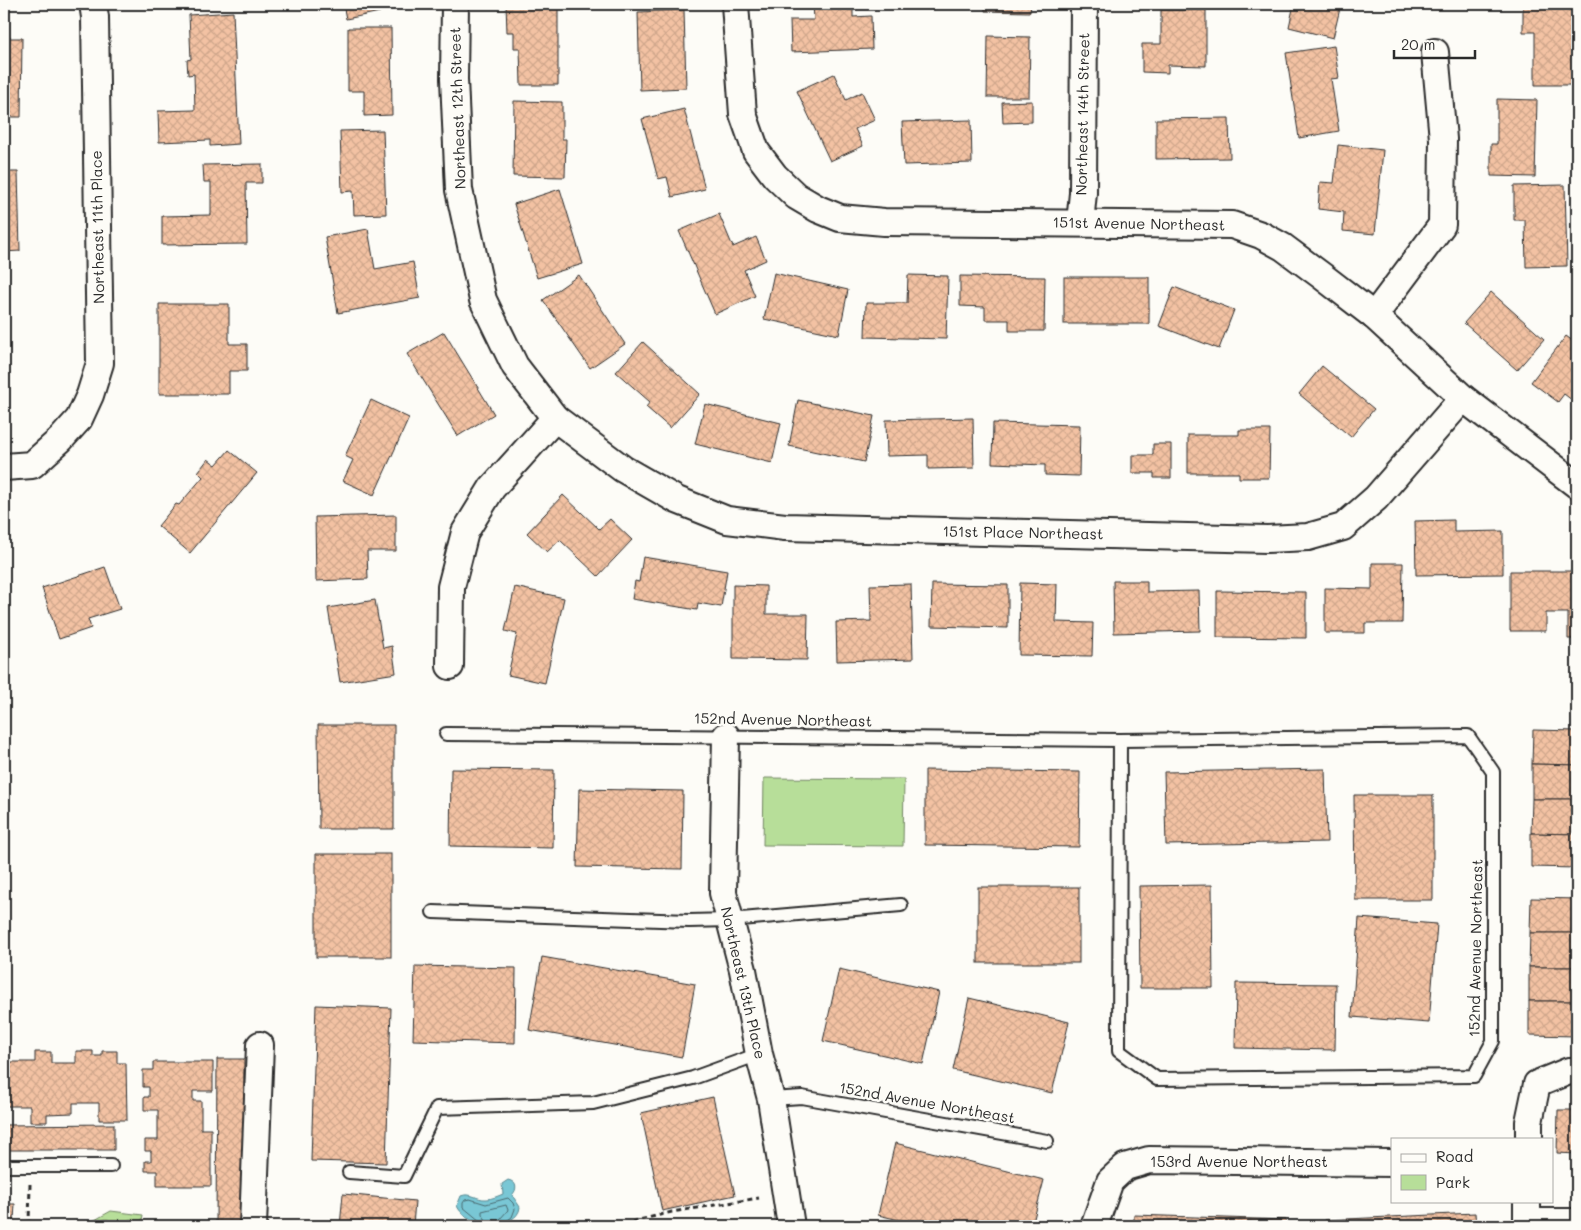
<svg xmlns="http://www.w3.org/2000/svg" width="1581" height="1230" font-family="Mali,sans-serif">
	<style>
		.green { fill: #b7de99; stroke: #718462 }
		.forest { fill: url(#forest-crowns); stroke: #718462 }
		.water { fill: #79c7d5; stroke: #5a8991 }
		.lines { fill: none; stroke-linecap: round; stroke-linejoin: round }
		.shore { stroke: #4a696f; stroke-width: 1 }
		.building { fill: url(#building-cross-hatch); stroke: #2b2b2b }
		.service-casing { stroke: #2b2b2b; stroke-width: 16 }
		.minor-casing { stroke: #2b2b2b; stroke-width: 30 }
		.path { stroke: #2b2b2b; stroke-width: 3; stroke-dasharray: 5 4; stroke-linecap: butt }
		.service { stroke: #fdfcf7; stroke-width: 12 }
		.minor { stroke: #fdfcf7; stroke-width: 26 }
		.labels { text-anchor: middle; stroke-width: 5; stroke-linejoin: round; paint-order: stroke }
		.street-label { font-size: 15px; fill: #2b2b2b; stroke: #fdfcf7 }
	</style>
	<defs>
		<pattern id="forest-crowns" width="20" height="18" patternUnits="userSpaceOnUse" patternTransform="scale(1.25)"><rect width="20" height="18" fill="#b7de99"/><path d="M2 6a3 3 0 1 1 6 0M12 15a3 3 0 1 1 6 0" fill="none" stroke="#9ebf84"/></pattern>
		<pattern id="building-cross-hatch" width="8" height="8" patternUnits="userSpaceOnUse" patternTransform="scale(1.25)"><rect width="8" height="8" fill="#f3c2a3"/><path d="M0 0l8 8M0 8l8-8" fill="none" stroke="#d0a78c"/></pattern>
	</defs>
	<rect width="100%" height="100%" fill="#fdfcf7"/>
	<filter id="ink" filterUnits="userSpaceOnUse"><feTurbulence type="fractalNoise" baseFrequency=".02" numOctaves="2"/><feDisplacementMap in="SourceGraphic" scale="10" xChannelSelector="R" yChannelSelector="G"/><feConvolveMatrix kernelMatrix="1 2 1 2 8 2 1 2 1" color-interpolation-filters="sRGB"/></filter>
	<g filter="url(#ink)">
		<!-- green -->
		<path class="green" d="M764,778l140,1 -1,67 -140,-1z"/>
		<!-- forest -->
		<path class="forest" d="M111,1211l32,4 -2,11h-48v-5z"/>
		<!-- water -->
		<path class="water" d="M508,1180c9,2 10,9 4,15l8,12c-2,23 -52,22 -63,-1l4,-10c10,-4 16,4 25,3 6,0 12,-3 17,-5l-1,-10z"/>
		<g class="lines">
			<!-- shore -->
			<g class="shore">
				<path d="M481,1226l-1,-5 -17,-14v-4l2,-3 5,-1 16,5 22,-6 5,5 2,6 -3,8 -7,5v4"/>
				<path d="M488,1226l-2,-6 -4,-6v-3l24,-6 2,5 -8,9 -2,7"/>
			</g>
		</g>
		<!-- building -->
		<g class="building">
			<path d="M343,4h36l1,8 -34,7z"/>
			<path d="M506,4h52v81h-37l-1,-37h-6v-16h-7z"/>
			<path d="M813,4h40v13l18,-1 1,33 -81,3 -1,-32h24z"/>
			<path d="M985,4h46l-1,8 -45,-1z"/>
			<path d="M1294,4h47l-8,34 -44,-11z"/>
			<path d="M1523,4h52v81h-40v-53h-12z"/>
			<path d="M684,10l2,78 -46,2 -2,-78z"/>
			<path d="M1161,10h45v56l-38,-1v8l-26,-1v-28h19z"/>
			<path d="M233,12l6,132 -29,2v-6l-51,2 -1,-31 37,-1 -1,-36 -6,1 -1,-15 4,-1 -2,-44z"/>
			<path d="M348,28h43l1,87 -28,1v-25h-16z"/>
			<path d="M988,36l42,1 -1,60h-42z"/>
			<path d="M4,38h18l-1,79h-17z"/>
			<path d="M1334,46l5,32 -8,1 8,52 -40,7 -13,-85z"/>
			<path d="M834,74l12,26 16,-8 13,28 -20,9 8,17 -33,15 -33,-70z"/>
			<path d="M1497,99l40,1 -2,77 -44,-1v-32h6z"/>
			<path d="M514,101l48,1v37h4l-1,38 -52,-1z"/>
			<path d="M1032,101v21l-29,1 -1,-21z"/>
			<path d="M684,109l21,80 -33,8 -5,-20 -9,2 -16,-60z"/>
			<path d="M1229,118l1,40 -74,1v-40z"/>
			<path d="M971,120l1,43 -68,2 -2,-43z"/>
			<path d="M383,130l3,84 -32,1 -1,-24 -11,1 -2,-61z"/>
			<path d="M1338,145l45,5 -8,84 -32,-3 1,-19 -26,-3 2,-27 14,1z"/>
			<path d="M262,164v19h-16l1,61 -85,1v-29l49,-1v-33h-7l-1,-17z"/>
			<path d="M4,172h14l2,79 -16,1z"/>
			<path d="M1565,185l2,81 -41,1 -1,-47h-11v-34z"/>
			<path d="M560,189l23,75 -46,14 -23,-74z"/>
			<path d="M719,214l14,33 23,-10 10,23 -22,10 11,26 -40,18 -36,-83z"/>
			<path d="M368,229l7,40 38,-7 7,36 -82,15 -13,-76z"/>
			<path d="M774,273l74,17 -9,45 -75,-16z"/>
			<path d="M579,275l46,69 -35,24 -47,-68z"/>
			<path d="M908,275l40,1 -2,63 -81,-2 1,-34h41z"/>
			<path d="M960,276l85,1 -1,54h-35v-11h-24v-13l-25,-1z"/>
			<rect x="1064" y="277" width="85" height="47"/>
			<path d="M1174,287l60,23 -15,39 -60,-23z"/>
			<path d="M1491,292l53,47 -27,31 -53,-47z"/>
			<path d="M159,304h70v40h18v27h-18v23h-70z"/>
			<path d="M444,332l50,82 -36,22 -51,-82z"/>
			<path d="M1566,336l11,8v60l-13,-10 -6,8 -27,-20z"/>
			<path d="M643,342l57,52 -30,34 -24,-21 4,-5 -34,-30z"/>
			<path d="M1322,366l52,43 -23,28 -52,-43z"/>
			<path d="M371,400l38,18 -35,77 -31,-14 10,-21 -8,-4z"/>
			<path d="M798,400l76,16 -10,46 -75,-16z"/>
			<path d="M705,404l76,19 -9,40 -77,-19z"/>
			<path d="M973,418l1,50 -46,1v-14l-41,1 -1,-36z"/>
			<path d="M993,423l87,2 -1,51 -34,-1v-10l-53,-2z"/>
			<path d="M1239,430h31l-1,48h-30v-5h-51v-38h51z"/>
			<path d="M1153,444h18v34h-17v-5h-22v-18h21z"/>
			<path d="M229,450l28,23 -67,80 -32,-27 18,-22 3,1 24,-28 -5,-5 10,-13 8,6z"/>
			<path d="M563,495l36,34 11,-10 22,21 -34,36 -38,-36 -13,12 -20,-19z"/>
			<path d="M396,515v36h-29l1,28 -52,2 -1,-64z"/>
			<path d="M1454,520v12l49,-1v43l-87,1 -1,-54z"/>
			<path d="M643,557l84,14 -6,36 -23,-4 -1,7 -65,-11 3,-18 4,1z"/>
			<path d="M1372,563h31l-1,60h-37v10h-40v-45l47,1z"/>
			<path d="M105,567l15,42 -32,10 3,9 -32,11 -17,-51z"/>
			<path d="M1510,571h67v68h-9v-26h-22v18h-36z"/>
			<path d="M1113,581h34v11l52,-1 1,40 -86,2z"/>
			<path d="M1020,583l37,1 -1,38 37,1 -1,33 -73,-1z"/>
			<path d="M911,584l2,75 -76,2 -1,-39 35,-1 -1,-36z"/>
			<path d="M932,584l76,1v43l-77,-2z"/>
			<path d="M733,585l33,1v28h42l-1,46 -74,-1z"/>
			<path d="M515,587l49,11 -19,85 -37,-8 9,-41 -12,-3z"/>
			<path d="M1217,591l89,1v46l-89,-1z"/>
			<path d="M375,600l8,48 9,-2 4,27 -56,9 -12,-74z"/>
			<path d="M318,725h76v104h-75z"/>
			<path d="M1533,730l44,1v34l-45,-1z"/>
			<path d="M1532,764l45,1v34h-45z"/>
			<path d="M451,769l103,1 -1,78 -103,-2z"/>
			<path d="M1325,769l2,73 -161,3 -2,-73z"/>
			<path d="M925,770l155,2 -1,75 -154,-2z"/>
			<path d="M579,789l104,2 -1,78 -105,-2z"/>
			<path d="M1354,795h79v105h-78z"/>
			<path d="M1532,799h45v35l-46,-1z"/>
			<path d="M1531,833l46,1v34l-46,-1z"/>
			<rect x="316" y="854" width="75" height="103"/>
			<path d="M1212,885l1,103h-73l-1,-102z"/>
			<rect x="978" y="887" width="101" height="76"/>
			<path d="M1531,898l46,1v34h-47z"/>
			<path d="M1359,918l78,6 -8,99 -77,-6z"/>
			<path d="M1530,933h47v34h-48z"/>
			<path d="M542,957l153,27 -13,73 -153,-27z"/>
			<path d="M415,966l101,2 -1,75 -102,-3z"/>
			<rect x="1529" y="967" width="48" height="34"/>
			<path d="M839,969l100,23 -16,72 -100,-23z"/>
			<path d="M1236,983l100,1 -1,66 -100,-2z"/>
			<path d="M969,998l100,24 -17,71 -99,-23z"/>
			<path d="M1529,1001h48v35l-48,-1z"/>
			<path d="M316,1005l75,3 -5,155 -75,-2z"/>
			<path d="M4,1051h5v11h26v-10h16v11h25v-12h17v5h9v-5h15v12h9l1,57h-28v-17h-26v10l-26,1v8h-17v-16h-26z"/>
			<path d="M217,1059h27l-1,167h-27z"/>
			<path d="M153,1062h60v29h-20v10h8v28h10v57h-54v-15h-12v-10h6v-10h-6v-11h13v-30h-14v-13h5v-10h-6v-17h10z"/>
			<path d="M713,1097l22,98 -73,16 -21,-98z"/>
			<path d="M1558,1110h19v44l-20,-1z"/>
			<path d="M114,1124v26h-110v-25z"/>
			<path d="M895,1143l149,37 -12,46h-107l-47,-11z"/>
			<path d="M343,1194l72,7 -2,25h-73z"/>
			<path d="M4,1196l1,8h10l-1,16h-6v6h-4z"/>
			<path d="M1475,1213l1,13h-151v-6z"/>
			<path d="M1134,1215l152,5v6h-152z"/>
		</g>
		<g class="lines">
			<defs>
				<g id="service">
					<path d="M446,734l674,6 -1,311 38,28 317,-3 19,-35v-269l-25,-36 -348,4"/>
					<path d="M433,912l256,9 41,-1 171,-15"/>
					<path d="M771,1099l31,-2 245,44"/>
					<path d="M4,1166h107"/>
					<path d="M349,1172l55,4 33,-68 156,-5 100,-25 66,-24"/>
					<path d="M1527,1215h50"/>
				</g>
				<g id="minor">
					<path d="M735,4l8,110 13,37 19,25 21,20 22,13 22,9 44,4 348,3 29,10 22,12 39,29 52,40 89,82 114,87"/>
					<path d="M1080,223l3,-30 1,-189"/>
					<path d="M1374,316l68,-91 1,-86 -8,-87"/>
					<path d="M555,418l68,51 54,31 50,20 58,7 482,12 41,-2 35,-10 33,-29 87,-100"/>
					<path d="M4,467l28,-2 29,-26 18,-20 11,-24 10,-32 -5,-346 -2,-13"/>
					<path d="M450,666l1,-79 14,-55 27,-44 63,-70 -40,-52 -32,-66 -24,-110 -5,-111 1,-75"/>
					<path d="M726,736l-3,157 20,77 16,84 12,45 20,127"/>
					<path d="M1529,1139v-17l8,-38 32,-13h8"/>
					<path d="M253,1226l7,-181"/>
					<path d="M1094,1226l16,-45 15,-14 24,-7 243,3"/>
					<path d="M1527,1226v-25"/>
				</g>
			</defs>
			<!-- service casing -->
			<use href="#service" class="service-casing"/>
			<!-- minor casing -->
			<use href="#minor" class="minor-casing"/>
			<!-- path -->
			<g class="path">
				<path d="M30,1184l-1,39 1,3"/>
				<path d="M615,1226l57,-14 87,-14"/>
			</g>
			<!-- service -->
			<use href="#service" class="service"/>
			<!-- minor -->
			<use href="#minor" class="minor"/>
		</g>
	</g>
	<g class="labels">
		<!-- street labels -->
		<g class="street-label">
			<text transform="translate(458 108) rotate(-92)" y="5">Northeast 12th Street</text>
			<text transform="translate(1083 114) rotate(-89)" y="5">Northeast 14th Street</text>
			<text transform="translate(1139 224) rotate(1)" y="5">151st Avenue Northeast</text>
			<text transform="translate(98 227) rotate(-91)" y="5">Northeast 11th Place</text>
			<text transform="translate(1023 533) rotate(1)" y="5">151st Place Northeast</text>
			<text transform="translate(783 720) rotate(1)" y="5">152nd Avenue Northeast</text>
			<text transform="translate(1476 948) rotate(-89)" y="5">152nd Avenue Northeast</text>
			<text transform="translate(743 983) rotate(77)" y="5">Northeast 13th Place</text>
			<text transform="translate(927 1103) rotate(10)" y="5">152nd Avenue Northeast</text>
			<text x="1239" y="1167">153rd Avenue Northeast</text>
		</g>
	</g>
	<!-- margin -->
	<rect width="1581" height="1230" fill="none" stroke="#fdfcf7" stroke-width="20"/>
	<rect x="10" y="10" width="1561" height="1210" fill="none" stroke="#2b2b2b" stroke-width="2" filter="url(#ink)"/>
	<!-- legend -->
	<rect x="1391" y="1138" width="162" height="65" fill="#fdfcf7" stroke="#a9a8a5"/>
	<rect x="1401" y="1154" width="25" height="8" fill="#fdfcf7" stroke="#a9a8a5"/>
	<text x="1436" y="1162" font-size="15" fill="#2b2b2b">Road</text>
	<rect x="1401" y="1175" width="25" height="15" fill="#b7de99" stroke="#a9a8a5"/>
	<text x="1436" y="1188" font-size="15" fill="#2b2b2b">Park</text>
	<!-- scale -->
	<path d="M1394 50v8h81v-8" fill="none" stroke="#2b2b2b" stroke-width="2.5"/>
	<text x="1401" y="50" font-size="15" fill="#2b2b2b" stroke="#fdfcf7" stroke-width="4" paint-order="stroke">20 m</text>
</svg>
